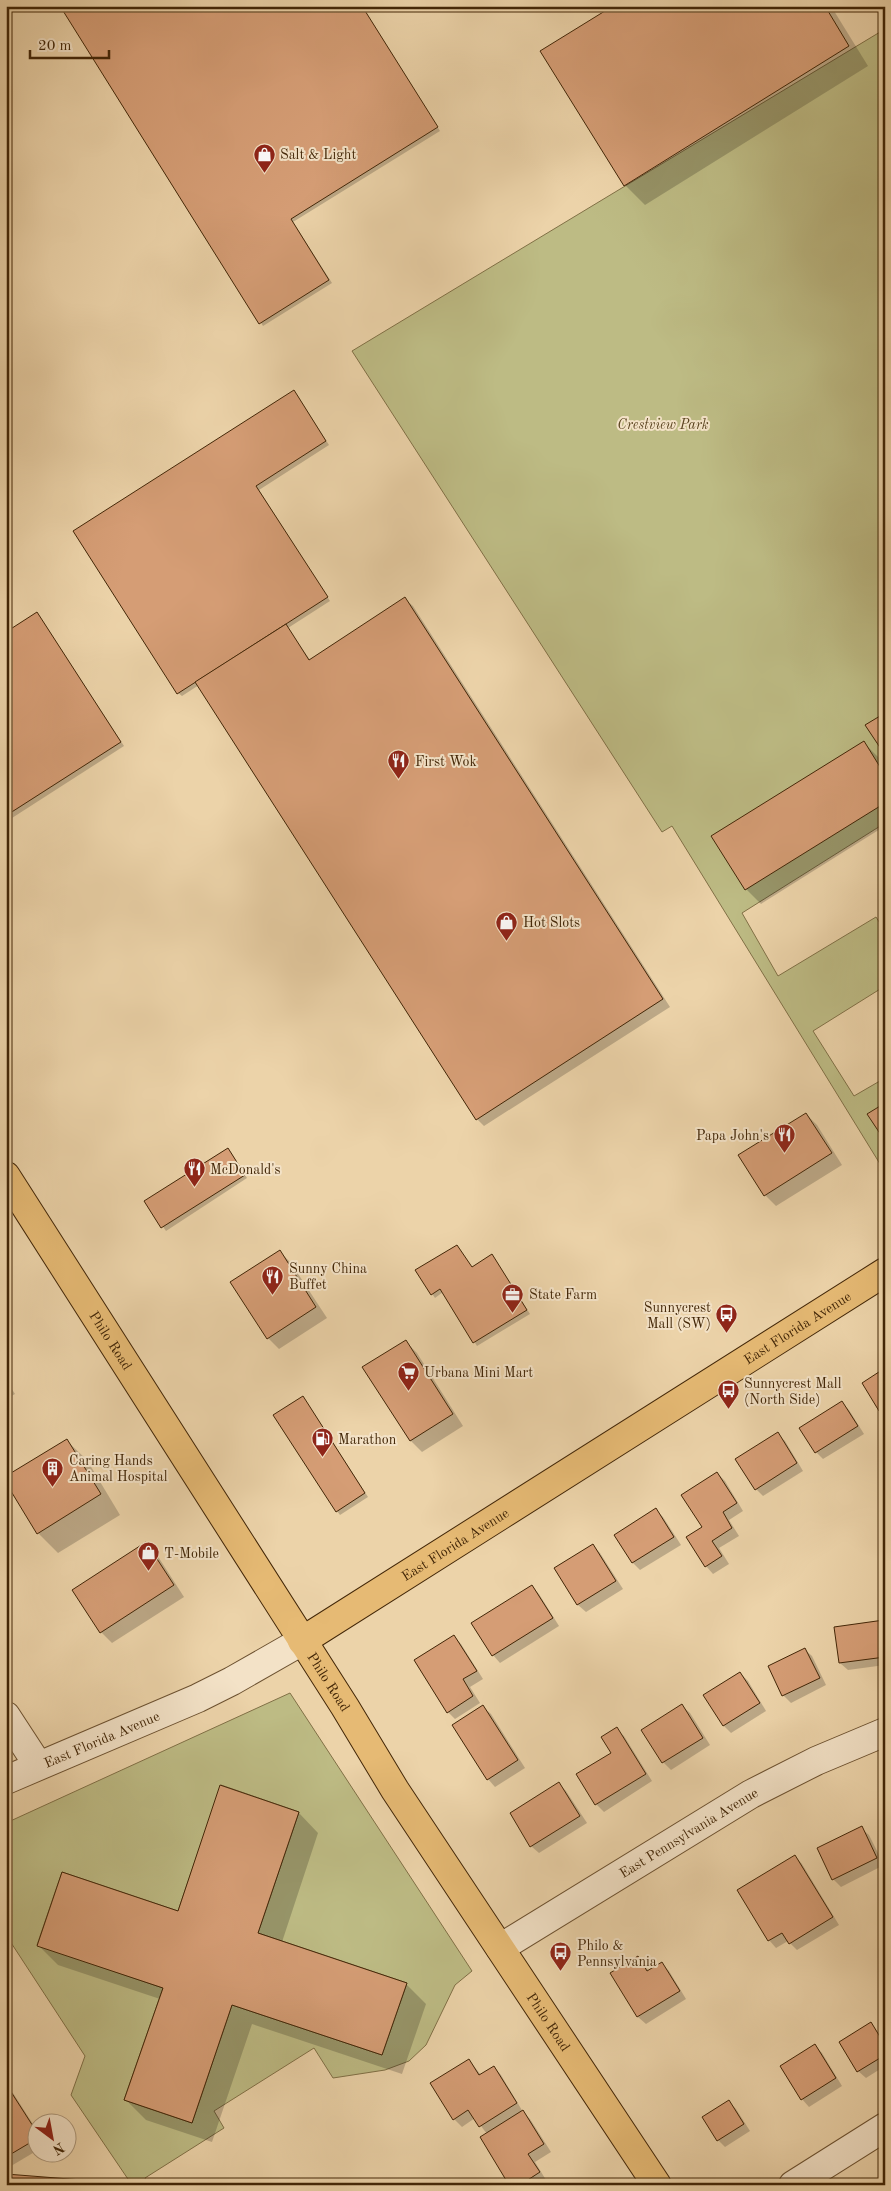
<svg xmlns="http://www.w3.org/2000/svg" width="891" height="2191" font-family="'Old Standard TT',serif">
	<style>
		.green { fill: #bdbb84; stroke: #807046; fill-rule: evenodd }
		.shadow { fill: #0003 }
		.building { fill: #d59d75; stroke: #422607 }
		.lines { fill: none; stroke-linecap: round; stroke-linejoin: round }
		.minor-casing { stroke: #6c5130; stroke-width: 30 }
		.major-casing { stroke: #422607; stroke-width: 30 }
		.minor { stroke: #f3e2c7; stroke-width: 28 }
		.major { stroke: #e6ba74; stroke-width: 28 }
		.labels { text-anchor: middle; stroke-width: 4; stroke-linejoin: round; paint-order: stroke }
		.poi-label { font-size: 14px; fill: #422607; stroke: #f3e2c7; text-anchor: start }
		.park-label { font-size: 14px; font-style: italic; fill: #5b4420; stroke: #f3e2c7 }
		.street-label { font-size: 14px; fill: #422607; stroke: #f3e2c7 }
	</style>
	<rect width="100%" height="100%" fill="#ecd3a9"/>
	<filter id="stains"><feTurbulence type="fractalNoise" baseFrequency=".004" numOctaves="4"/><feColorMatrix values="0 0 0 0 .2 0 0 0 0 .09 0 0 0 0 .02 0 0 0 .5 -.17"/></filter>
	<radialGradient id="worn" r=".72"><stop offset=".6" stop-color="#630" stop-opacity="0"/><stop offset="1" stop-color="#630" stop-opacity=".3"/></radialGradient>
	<!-- green -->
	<g class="green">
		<path d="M885,29v794l-143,90 36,63 98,-59 9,14v55l-72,45 41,65 31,-18v94l-213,-346 -10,6 -310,-481z"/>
		<path d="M290,1693l182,278 -17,14 -29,60 -17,16 -24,9 -52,8 -19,-30 -100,63 10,17 -79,50 4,7h-17l-61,-90 14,-39 -79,-121v-112zM221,1785l78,27 -41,121 149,50 -25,72 -150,-50 -40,118 -68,-23 39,-112 -126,-43 25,-73 116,39z"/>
	</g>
	<!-- shadow -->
	<g class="shadow">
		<path d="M61,6h301l78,125 -147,91 39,61 -69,43z"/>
		<path d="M615,6h216l37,60 -223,139 -20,-20z"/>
		<path d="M297,395l32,50 -70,45 71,111 -42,27 22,32 95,-61 8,7 257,401 -186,119 -7,-7 -278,-434 -17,11 -4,-3 -103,-162z"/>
		<path d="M37,613l87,133 -112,72 -6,-7v-178z"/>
		<path d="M863,742l15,15 7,11v58l-124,78 -15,-15 -33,-53z"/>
		<path d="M806,1114l11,11 25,40 -66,41 -11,-11z"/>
		<path d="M231,1153l16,25 -81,53 -20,-29z"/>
		<path d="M457,1246l15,22 23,-9 35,55 -53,32 -34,-54 -8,6 -18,-27z"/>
		<path d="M280,1252l11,11 36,55 -48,31 -11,-11z"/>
		<path d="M405,1341l12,12 46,73 -41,26 -11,-11 -47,-73z"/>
		<path d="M885,1370v44l-5,-4z"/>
		<path d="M6,1380l9,14 -9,5z"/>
		<path d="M306,1401l62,96 -28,18 -3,-4z"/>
		<path d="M842,1403l7,7 15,24 -41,25 -7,-7z"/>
		<path d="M777,1434l8,7 18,30 -40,25 -7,-7z"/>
		<path d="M67,1441l20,19 33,55 -62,38 -20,-20z"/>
		<path d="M717,1473l8,8 18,30 -14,9 10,16 -20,12 10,16 -16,10 -7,-8 -18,-28 16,-10z"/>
		<path d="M656,1510l7,7 18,28 -41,25 -7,-7z"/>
		<path d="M146,1544l11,11 27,42 -72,46 -11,-11z"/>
		<path d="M593,1546l7,7 23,36 -37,23 -8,-7 -22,-36z"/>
		<path d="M532,1586l7,8 20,32 -59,37 -7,-8z"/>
		<path d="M883,1621l2,44 -37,5 -8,-7 -5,-35z"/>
		<path d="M454,1636l7,8 22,35 -13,8 10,16 -25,16 -7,-7z"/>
		<path d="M804,1649l8,7 14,29 -35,18 -8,-8z"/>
		<path d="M740,1673l8,8 18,30 -35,22 -7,-7 -19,-31z"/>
		<path d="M682,1706l8,7 20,32 -39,25 -8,-8 -20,-32z"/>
		<path d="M483,1707l8,7 34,54 -30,19 -7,-8z"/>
		<path d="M616,1729l8,7 28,45 -48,31 -8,-8 -18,-29 35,-22z"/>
		<path d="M559,1784l7,7 21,32 -48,30 -8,-7z"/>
		<path d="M221,1787l78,26 19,20 -36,109 124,42 20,20 -24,70 -150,-50 -40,118 -66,-22 -20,-20 34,-101 -102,-34 -20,-20 140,-33z"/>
		<path d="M861,1828l8,7 15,30 -43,22 -8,-8 -15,-30z"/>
		<path d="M795,1856l7,8 37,61 -42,25 -9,-9 -12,7 -7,-8z"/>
		<path d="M638,1958l11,13 13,-7 7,7 17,28 -40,25 -8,-7 -26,-43z"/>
		<path d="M871,2024l14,18v24l-19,12 -8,-7z"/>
		<path d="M815,2046l7,7 20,33 -33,21 -7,-8 -21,-32z"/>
		<path d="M469,2060l12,15 13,-8 7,8 22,37 7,7 21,33 -16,10 11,18 -7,5h-28l-24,-51 -12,-16 -13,9 -8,-8 -22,-36z"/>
		<path d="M6,2086l7,7 25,39v18l-32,19z"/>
		<path d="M729,2102l7,7 14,22 -25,16 -7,-7z"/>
	</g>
	<!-- building -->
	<g class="building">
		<path d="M60,6h302l76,121 -147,92 38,61 -70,44z"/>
		<path d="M613,6h212l24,40 -225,140 -84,-135z"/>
		<path d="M294,390l32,51 -70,45 72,111 -151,97 -104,-163z"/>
		<path d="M405,597l258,402 -187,121 -281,-438 91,-58 23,36z"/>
		<path d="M37,612l84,130 -114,73 -1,-183z"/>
		<path d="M885,713v42l-20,-30z"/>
		<path d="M864,741l21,34v28l-140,87 -34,-54z"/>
		<path d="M885,1103v38l-18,-27z"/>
		<path d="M806,1113l26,40 -68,43 -26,-41z"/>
		<path d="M228,1148l17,27 -84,53 -17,-27z"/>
		<path d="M457,1245l15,22 20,-13 35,56 -54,33 -33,-54 -9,6 -16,-25z"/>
		<path d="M280,1250l36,57 -49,32 -37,-57z"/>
		<path d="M406,1340l47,74 -43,27 -48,-74z"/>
		<path d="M885,1368v39l-6,4 -17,-28z"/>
		<path d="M303,1396l62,97 -29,19 -63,-97z"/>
		<path d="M842,1401l16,25 -43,27 -16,-25z"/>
		<path d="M778,1432l19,31 -42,27 -20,-31z"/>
		<path d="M67,1439l34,55 -64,40 -31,-51v-7z"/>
		<path d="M717,1472l20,31 -14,9 9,16 -20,13 10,15 -17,11 -19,-30 16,-10 -21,-32z"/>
		<path d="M656,1508l18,29 -42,26 -18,-28z"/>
		<path d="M146,1542l28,43 -74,48 -28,-43z"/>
		<path d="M593,1544l23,37 -39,24 -23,-37z"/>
		<path d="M532,1585l21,33 -61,38 -21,-33z"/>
		<path d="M884,1620l1,37 -46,6 -5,-36z"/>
		<path d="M454,1635l23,36 -14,8 10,17 -26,17 -33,-53z"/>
		<path d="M805,1648l15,30 -38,18 -14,-30z"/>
		<path d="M740,1672l20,31 -37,23 -20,-31z"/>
		<path d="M682,1704l21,34 -41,25 -21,-33z"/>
		<path d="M483,1705l35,55 -31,20 -35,-55z"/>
		<path d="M617,1727l29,47 -51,31 -19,-31 35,-21 -10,-16z"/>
		<path d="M559,1782l21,34 -50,31 -20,-34z"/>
		<path d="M220,1785l79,27 -41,121 149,50 -25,72 -150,-50 -40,118 -68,-23 39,-112 -126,-42 25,-74 116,39z"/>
		<path d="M862,1826l15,32 -45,22 -15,-32z"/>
		<path d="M795,1855l38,62 -44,27 -7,-11 -14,8 -31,-51z"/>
		<path d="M638,1956l9,15 15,-9 18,29 -43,26 -27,-44z"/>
		<path d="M871,2022l14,23v10l-28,17 -18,-30z"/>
		<path d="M815,2044l21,34 -35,22 -21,-34z"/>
		<path d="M469,2059l10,16 15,-9 23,37 -38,24 -11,-17 -15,10 -23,-37z"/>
		<path d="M6,2084l32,50v4l-32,19z"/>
		<path d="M729,2100l15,24 -27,17 -15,-24z"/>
		<path d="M523,2110l21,34 -16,10 12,18 -20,13h-11l-29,-48z"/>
		<path d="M6,2174l76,6v5h-76z"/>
	</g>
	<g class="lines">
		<defs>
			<g id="minor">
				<path d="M6,1716l32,49"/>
				<path id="s1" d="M6,1780l192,-82 34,-17 70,-40"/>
				<path id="s2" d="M500,1948l251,-154 65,-33 69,-29"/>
				<path d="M793,2185l92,-58"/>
			</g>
			<g id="major">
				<path id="s3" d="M6,1176l339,531 50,83 262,395"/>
				<path id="s4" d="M302,1641l583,-369"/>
			</g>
		</defs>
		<!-- minor casing -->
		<use href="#minor" class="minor-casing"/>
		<!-- major casing -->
		<use href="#major" class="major-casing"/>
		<!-- minor -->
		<use href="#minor" class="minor"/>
		<!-- major -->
		<use href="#major" class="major"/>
	</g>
	<!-- icons -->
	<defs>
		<symbol id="shop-pin" viewBox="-11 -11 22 30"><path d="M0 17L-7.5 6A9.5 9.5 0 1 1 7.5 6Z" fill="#8f2418" stroke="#f3e2c7"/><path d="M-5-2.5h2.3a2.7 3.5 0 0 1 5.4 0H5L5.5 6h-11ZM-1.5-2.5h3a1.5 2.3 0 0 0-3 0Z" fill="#fff"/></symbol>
		<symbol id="restaurant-pin" viewBox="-11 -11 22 30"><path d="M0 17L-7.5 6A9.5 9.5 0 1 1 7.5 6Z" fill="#8f2418" stroke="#f3e2c7"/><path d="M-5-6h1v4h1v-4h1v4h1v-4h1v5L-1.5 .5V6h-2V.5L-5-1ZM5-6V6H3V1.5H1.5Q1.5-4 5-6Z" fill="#fff"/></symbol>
		<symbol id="office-pin" viewBox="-11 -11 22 30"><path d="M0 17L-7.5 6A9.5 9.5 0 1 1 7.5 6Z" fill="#8f2418" stroke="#f3e2c7"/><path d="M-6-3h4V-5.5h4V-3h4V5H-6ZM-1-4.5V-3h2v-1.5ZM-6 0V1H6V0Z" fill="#fff"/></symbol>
		<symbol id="bus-pin" viewBox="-11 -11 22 30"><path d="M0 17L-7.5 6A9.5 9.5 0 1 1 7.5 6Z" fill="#8f2418" stroke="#f3e2c7"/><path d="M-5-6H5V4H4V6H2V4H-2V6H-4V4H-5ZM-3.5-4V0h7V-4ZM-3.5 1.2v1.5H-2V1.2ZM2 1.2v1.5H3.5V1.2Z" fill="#fff"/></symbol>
		<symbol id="supermarket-pin" viewBox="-11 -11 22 30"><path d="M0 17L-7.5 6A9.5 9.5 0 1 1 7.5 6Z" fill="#8f2418" stroke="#f3e2c7"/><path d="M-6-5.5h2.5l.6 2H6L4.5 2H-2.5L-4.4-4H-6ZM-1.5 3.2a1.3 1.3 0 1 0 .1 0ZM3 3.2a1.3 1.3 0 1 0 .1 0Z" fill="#fff"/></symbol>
		<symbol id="fuel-pin" viewBox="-11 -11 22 30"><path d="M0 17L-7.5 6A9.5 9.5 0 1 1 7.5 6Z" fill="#8f2418" stroke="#f3e2c7"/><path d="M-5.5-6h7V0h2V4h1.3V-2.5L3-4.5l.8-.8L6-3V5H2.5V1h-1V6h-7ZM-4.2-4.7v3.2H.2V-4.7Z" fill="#fff"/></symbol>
		<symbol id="building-pin" viewBox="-11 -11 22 30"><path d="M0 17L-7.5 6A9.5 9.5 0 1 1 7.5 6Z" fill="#8f2418" stroke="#f3e2c7"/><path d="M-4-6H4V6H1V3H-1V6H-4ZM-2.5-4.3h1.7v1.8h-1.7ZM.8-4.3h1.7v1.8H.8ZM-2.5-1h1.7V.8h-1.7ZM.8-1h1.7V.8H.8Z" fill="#fff"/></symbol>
	</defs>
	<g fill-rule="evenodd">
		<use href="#shop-pin" x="252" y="142" width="25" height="34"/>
		<use href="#restaurant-pin" x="386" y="748" width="25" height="34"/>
		<use href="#shop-pin" x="494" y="910" width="25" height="34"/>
		<use href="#restaurant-pin" x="772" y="1122" width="25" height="34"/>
		<use href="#restaurant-pin" x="182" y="1156" width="25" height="34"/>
		<use href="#restaurant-pin" x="260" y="1264" width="25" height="34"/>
		<use href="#office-pin" x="500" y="1282" width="25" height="34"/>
		<use href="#bus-pin" x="714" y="1302" width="25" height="34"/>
		<use href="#supermarket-pin" x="396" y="1360" width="25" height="34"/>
		<use href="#bus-pin" x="716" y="1378" width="25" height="34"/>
		<use href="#fuel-pin" x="310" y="1426" width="25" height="34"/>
		<use href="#building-pin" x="40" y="1456" width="25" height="34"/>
		<use href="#shop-pin" x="136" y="1540" width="25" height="34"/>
		<use href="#bus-pin" x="548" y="1940" width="25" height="34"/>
	</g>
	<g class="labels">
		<!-- poi labels -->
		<g class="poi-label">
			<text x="280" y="159">Salt &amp; Light</text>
			<text x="415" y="766">First Wok</text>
			<text x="523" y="927">Hot Slots</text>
			<text x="769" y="1140" text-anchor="end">Papa John's</text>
			<text x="210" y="1174">McDonald's</text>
			<text x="289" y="1273">Sunny China<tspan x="289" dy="16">Buffet</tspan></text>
			<text x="529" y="1299">State Farm</text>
			<text x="711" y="1312" text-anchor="end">Sunnycrest<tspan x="711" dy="16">Mall (SW)</tspan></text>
			<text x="424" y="1377">Urbana Mini Mart</text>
			<text x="744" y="1388">Sunnycrest Mall<tspan x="744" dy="16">(North Side)</tspan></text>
			<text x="338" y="1444">Marathon</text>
			<text x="69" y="1465">Caring Hands<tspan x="69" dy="16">Animal Hospital</tspan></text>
			<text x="164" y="1558">T-Mobile</text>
			<text x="577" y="1950">Philo &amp;<tspan x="577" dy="16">Pennsylvania</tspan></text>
		</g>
		<!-- park labels -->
		<g class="park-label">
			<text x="663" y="429">Crestview Park</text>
		</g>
		<!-- street labels -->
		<g class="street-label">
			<text dy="5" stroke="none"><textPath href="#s4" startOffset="586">East Florida Avenue</textPath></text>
			<text dy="5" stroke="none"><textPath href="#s3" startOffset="195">Philo Road</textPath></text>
			<text dy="5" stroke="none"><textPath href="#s4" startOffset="181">East Florida Avenue</textPath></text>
			<text dy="5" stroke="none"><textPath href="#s3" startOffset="600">Philo Road</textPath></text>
			<text dy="5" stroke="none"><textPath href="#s1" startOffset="104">East Florida Avenue</textPath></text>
			<text dy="5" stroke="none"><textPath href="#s2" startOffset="221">East Pennsylvania Avenue</textPath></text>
			<text dy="5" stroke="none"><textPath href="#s3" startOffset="1005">Philo Road</textPath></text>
		</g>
	</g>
	<!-- margin -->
	<rect width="891" height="2191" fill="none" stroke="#ecd3a9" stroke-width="25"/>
	<rect x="8" y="8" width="876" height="2176" fill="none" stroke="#422607" stroke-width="2.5"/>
	<rect x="12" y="12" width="866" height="2166" fill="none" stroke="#422607"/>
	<!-- north arrow -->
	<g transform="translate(52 2138) rotate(148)"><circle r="24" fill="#f3e2c7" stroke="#ac977a"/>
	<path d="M0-4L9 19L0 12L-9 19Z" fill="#8f2418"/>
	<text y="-8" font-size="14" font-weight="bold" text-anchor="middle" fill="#422607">N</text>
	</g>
	<!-- scale -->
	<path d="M30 50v8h79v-8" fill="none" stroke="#422607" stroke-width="2.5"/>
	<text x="38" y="50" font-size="15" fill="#422607" stroke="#f3e2c7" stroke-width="4" paint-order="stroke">20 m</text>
	<rect width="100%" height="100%" filter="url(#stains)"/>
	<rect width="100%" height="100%" fill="url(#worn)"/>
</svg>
